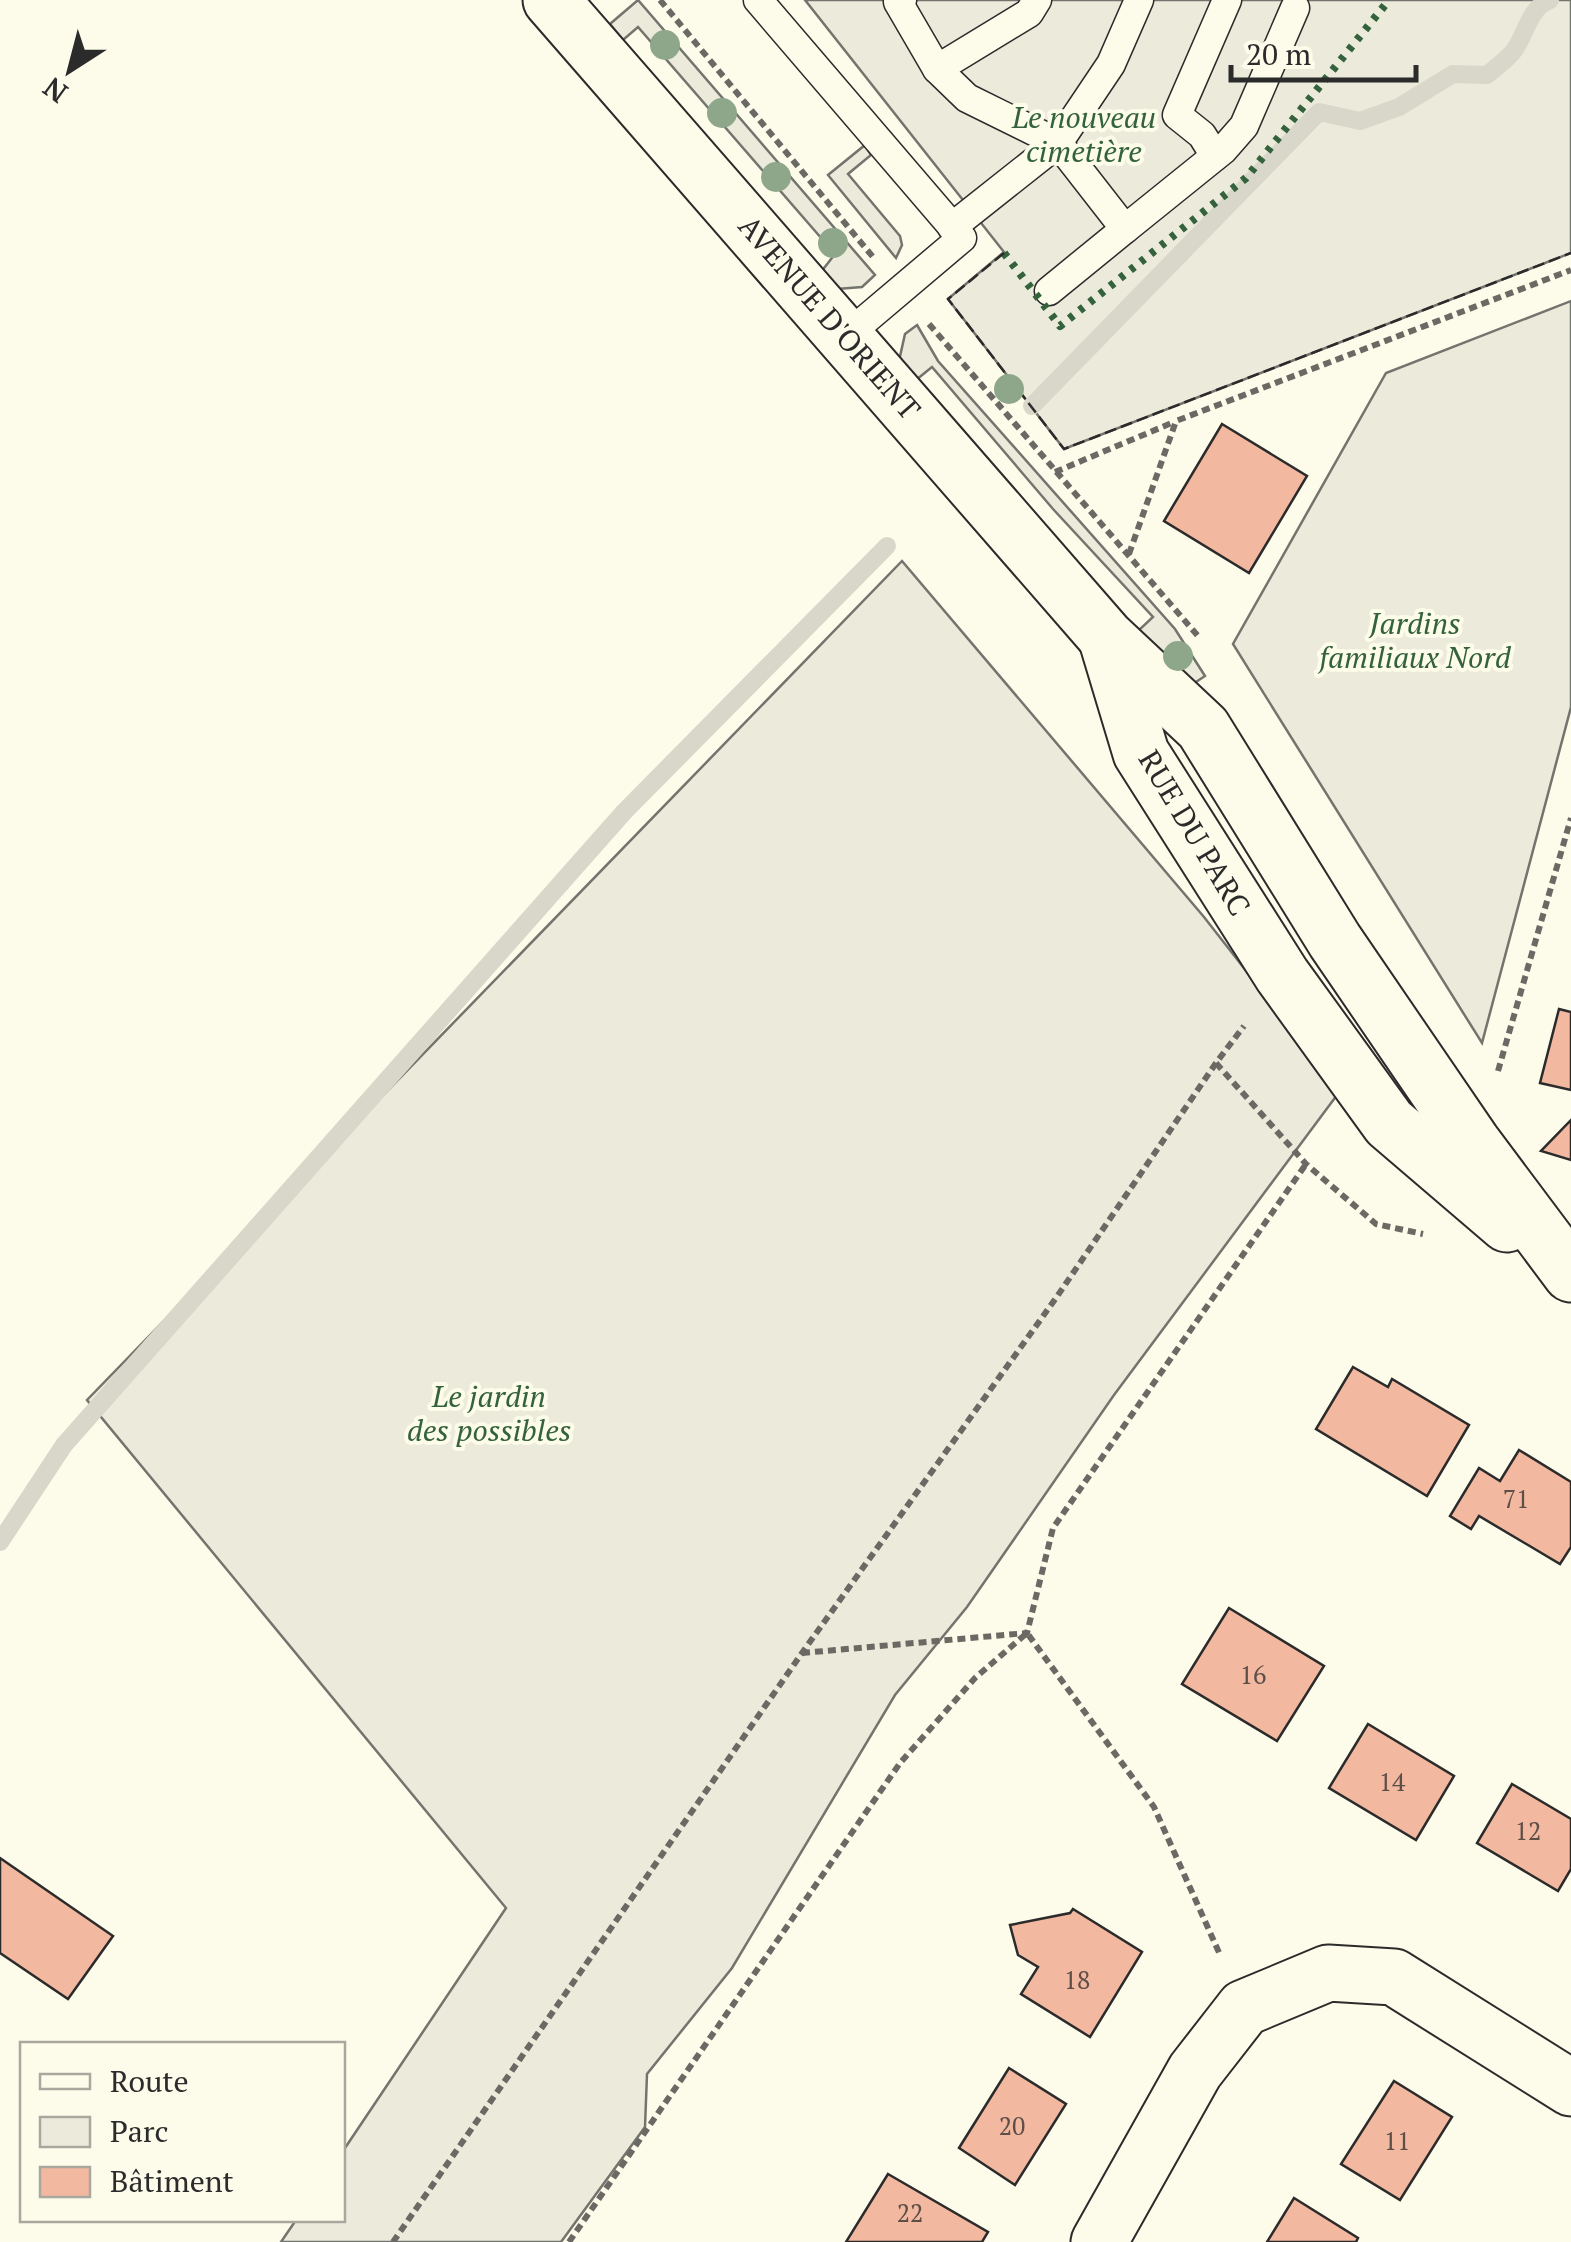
<svg xmlns="http://www.w3.org/2000/svg" width="1571" height="2242" font-family="'PT Serif',serif">
	<style>
		.green { fill: #ecebdb; stroke: #74746e; stroke-width: 2.5 }
		.lines { fill: none; stroke-linecap: round; stroke-linejoin: round }
		.stream { stroke: #d8d7c9; stroke-width: 18 }
		.building { fill: #f2b8a0; stroke: #2b2b2b; stroke-width: 2.5 }
		.lane-casing { stroke: #2b2b2b; stroke-width: 31 }
		.street-casing { stroke: #2b2b2b; stroke-width: 59 }
		.secondary-casing { stroke: #2b2b2b; stroke-width: 59 }
		.path { stroke: #6a6964; stroke-width: 6; stroke-dasharray: 8 5; stroke-linecap: butt }
		.lane { stroke: #fdfbea; stroke-width: 28 }
		.street { stroke: #fdfbea; stroke-width: 55 }
		.secondary { stroke: #fdfbea; stroke-width: 55 }
		.hedge { stroke: #34623c; stroke-width: 8; stroke-dasharray: 5 8; stroke-linecap: butt }
		.fence { stroke: #2b2b2b; stroke-width: 2.5; stroke-dasharray: 12 5; stroke-linecap: butt }
		.tree { fill: #8ea78a }
		.labels { text-anchor: middle; stroke-width: 8; stroke-linejoin: round; paint-order: stroke }
		.number-label { font-size: 25px; fill: #5d4e48 }
		.park-label { font-size: 30px; font-style: italic; fill: #34623c; stroke: #fdfbea }
		.street-label { font-size: 30px; fill: #2b2b2b; stroke: #fdfbea }
	</style>
	<rect width="100%" height="100%" fill="#fdfbea"/>
	<!-- green -->
	<g class="green">
		<path d="M638,0l237,275 -13,12 -25,2 -16,-17 14,-18 -197,-227 -15,13 -13,-16z"/>
		<path d="M805,0h766v253l-507,196 -116,-150 56,-47z"/>
		<path d="M865,145l6,10 -23,19 52,62 2,9 -6,13 -68,-83z"/>
		<path d="M1571,301v406l-89,336 -249,-399 153,-271z"/>
		<path d="M917,325l21,36 237,268 30,47 -18,12 -48,-58 14,-13 -100,-108 -121,-142 -16,13 -17,-19 6,-27z"/>
		<path d="M902,561l302,356 136,174 -226,304 -147,212 -72,88 -163,273 -85,106 -2,53 -84,115h-280l15,-22h46l1,-69 163,-243 -419,-508z"/>
	</g>
	<g class="lines">
		<!-- stream -->
		<g class="stream">
			<path d="M1032,406l287,-294 41,9 39,-14 54,-33 34,1c8,-7 18,-14 25,-22 14,-16 16,-45 38,-53"/>
			<path d="M0,1542l64,-97 560,-633 263,-266"/>
		</g>
	</g>
	<!-- building -->
	<g class="building">
		<path d="M1222,424l85,52 -58,97 -85,-52z"/>
		<path d="M1559,1009l12,3v78l-31,-7z"/>
		<path d="M1571,1120v40l-30,-9z"/>
		<path d="M1353,1367l35,20 4,-8 77,46 -42,71 -111,-67z"/>
		<path d="M1519,1450l52,32v65l-11,17 -81,-48 -8,13 -21,-13 29,-48 21,13z"/>
		<path d="M1229,1608l95,58 -47,75 -95,-57z"/>
		<path d="M1368,1724l86,52 -38,64 -87,-52z"/>
		<path d="M1512,1784l59,35v50l-13,22 -81,-48z"/>
		<path d="M0,1858l113,78 -45,63 -68,-46z"/>
		<path d="M1073,1909l69,43 -52,85 -69,-43 17,-27 -20,-12 -8,-30 60,-12z"/>
		<path d="M1009,2068l57,36 -51,81 -56,-37z"/>
		<path d="M1394,2081l58,36 -52,83 -59,-36z"/>
		<path d="M888,2174l100,58 -6,10h-136z"/>
		<path d="M1294,2198l64,40 -2,4h-89z"/>
	</g>
	<g class="lines">
		<defs>
			<g id="lane">
				<path d="M758,0l204,238 -117,99"/>
				<path d="M902,0l-4,2 39,67 30,29 91,45 53,-79 28,-64"/>
				<path d="M937,69l92,-56 8,-13"/>
				<path d="M1215,156l-13,-21 -25,-20 50,-115"/>
				<path d="M952,227l106,-84 67,86 -76,62"/>
				<path d="M1125,229l98,-79 21,-24 51,-118"/>
			</g>
			<path id="street" d="M1099,2242l96,-171 49,-63 84,-35 66,4 177,111"/>
			<g id="secondary">
				<path d="M551,0l555,637 97,91 132,213 138,202 98,131"/>
				<path d="M1107,640l34,113 141,222 107,148 118,101"/>
			</g>
		</defs>
		<!-- lane casing -->
		<use href="#lane" class="lane-casing"/>
		<!-- street casing -->
		<use href="#street" class="street-casing"/>
		<!-- secondary casing -->
		<use href="#secondary" class="secondary-casing"/>
		<!-- path -->
		<g class="path">
			<path d="M660,0l213,257"/>
			<path d="M929,324l269,312"/>
			<path d="M1055,472l119,-50"/>
			<path d="M1129,554l47,-133 395,-151"/>
			<path d="M1216,1063l90,101 70,60 47,10"/>
			<path d="M1498,1071l73,-253"/>
			<path d="M802,1653l225,-20 26,-105 253,-364"/>
			<path d="M393,2242l409,-589 254,-355 160,-235 28,-37"/>
			<path d="M569,2242l331,-479 75,-85 52,-45 127,174 67,150"/>
		</g>
		<!-- lane -->
		<use href="#lane" class="lane"/>
		<!-- street -->
		<use href="#street" class="street"/>
		<!-- secondary -->
		<use href="#secondary" class="secondary"/>
		<!-- hedge -->
		<path class="hedge" d="M1004,253l56,73 186,-148 143,-178"/>
		<!-- fence -->
		<path class="fence" d="M1004,253l-56,46 116,150 507,-196"/>
	</g>
	<!-- trees -->
	<g class="tree">
		<circle cx="665" cy="45" r="15"/>
		<circle cx="722" cy="113" r="15"/>
		<circle cx="776" cy="177" r="15"/>
		<circle cx="833" cy="243" r="15"/>
		<circle cx="1009" cy="389" r="15"/>
		<circle cx="1178" cy="656" r="15"/>
	</g>
	<g class="labels">
		<!-- number labels -->
		<g class="number-label">
			<text x="1516" y="1508">71</text>
			<text x="1253" y="1684">16</text>
			<text x="1392" y="1791">14</text>
			<text x="1528" y="1840">12</text>
			<text x="1077" y="1989">18</text>
			<text x="1012" y="2135">20</text>
			<text x="1397" y="2150">11</text>
			<text x="910" y="2222">22</text>
		</g>
		<!-- park labels -->
		<g class="park-label">
			<text x="1084" y="128">Le nouveau<tspan x="1084" dy="34">cimetière</tspan></text>
			<text x="1415" y="634">Jardins<tspan x="1415" dy="34">familiaux Nord</tspan></text>
			<text x="489" y="1407">Le jardin<tspan x="489" dy="34">des possibles</tspan></text>
		</g>
		<!-- street labels -->
		<g class="street-label">
			<text transform="translate(829 318) rotate(49)" y="10">AVENUE D'ORIENT</text>
			<text transform="translate(1194 833) rotate(59)" y="10">RUE DU PARC</text>
		</g>
	</g>
	<!-- legend -->
	<rect x="20" y="2042" width="325" height="180" fill="#fdfbea" stroke="#a9a89e" stroke-width="2.5"/>
	<rect x="40" y="2074" width="50" height="15" fill="#fdfbea" stroke="#a9a89e" stroke-width="2.5"/>
	<text x="110" y="2092" font-size="30" fill="#2b2b2b">Route</text>
	<rect x="40" y="2117" width="50" height="30" fill="#ecebdb" stroke="#a9a89e" stroke-width="2.5"/>
	<text x="110" y="2142" font-size="30" fill="#2b2b2b">Parc</text>
	<rect x="40" y="2167" width="50" height="30" fill="#f2b8a0" stroke="#a9a89e" stroke-width="2.5"/>
	<text x="110" y="2192" font-size="30" fill="#2b2b2b">Bâtiment</text>
	<!-- north arrow -->
	<g transform="translate(70 70) rotate(216)" stroke="#fdfbea" stroke-width="8" paint-order="stroke">
	<path d="M0-8L18 38L0 25L-18 38Z" fill="#2b2b2b"/>
	<text y="-15" font-size="28" font-weight="bold" text-anchor="middle" fill="#2b2b2b">N</text>
	</g>
	<!-- scale -->
	<path d="M1231 65v15h185v-15" fill="none" stroke="#2b2b2b" stroke-width="5"/>
	<text x="1246" y="65" font-size="30" fill="#2b2b2b" stroke="#fdfbea" stroke-width="8" paint-order="stroke">20 m</text>
</svg>
